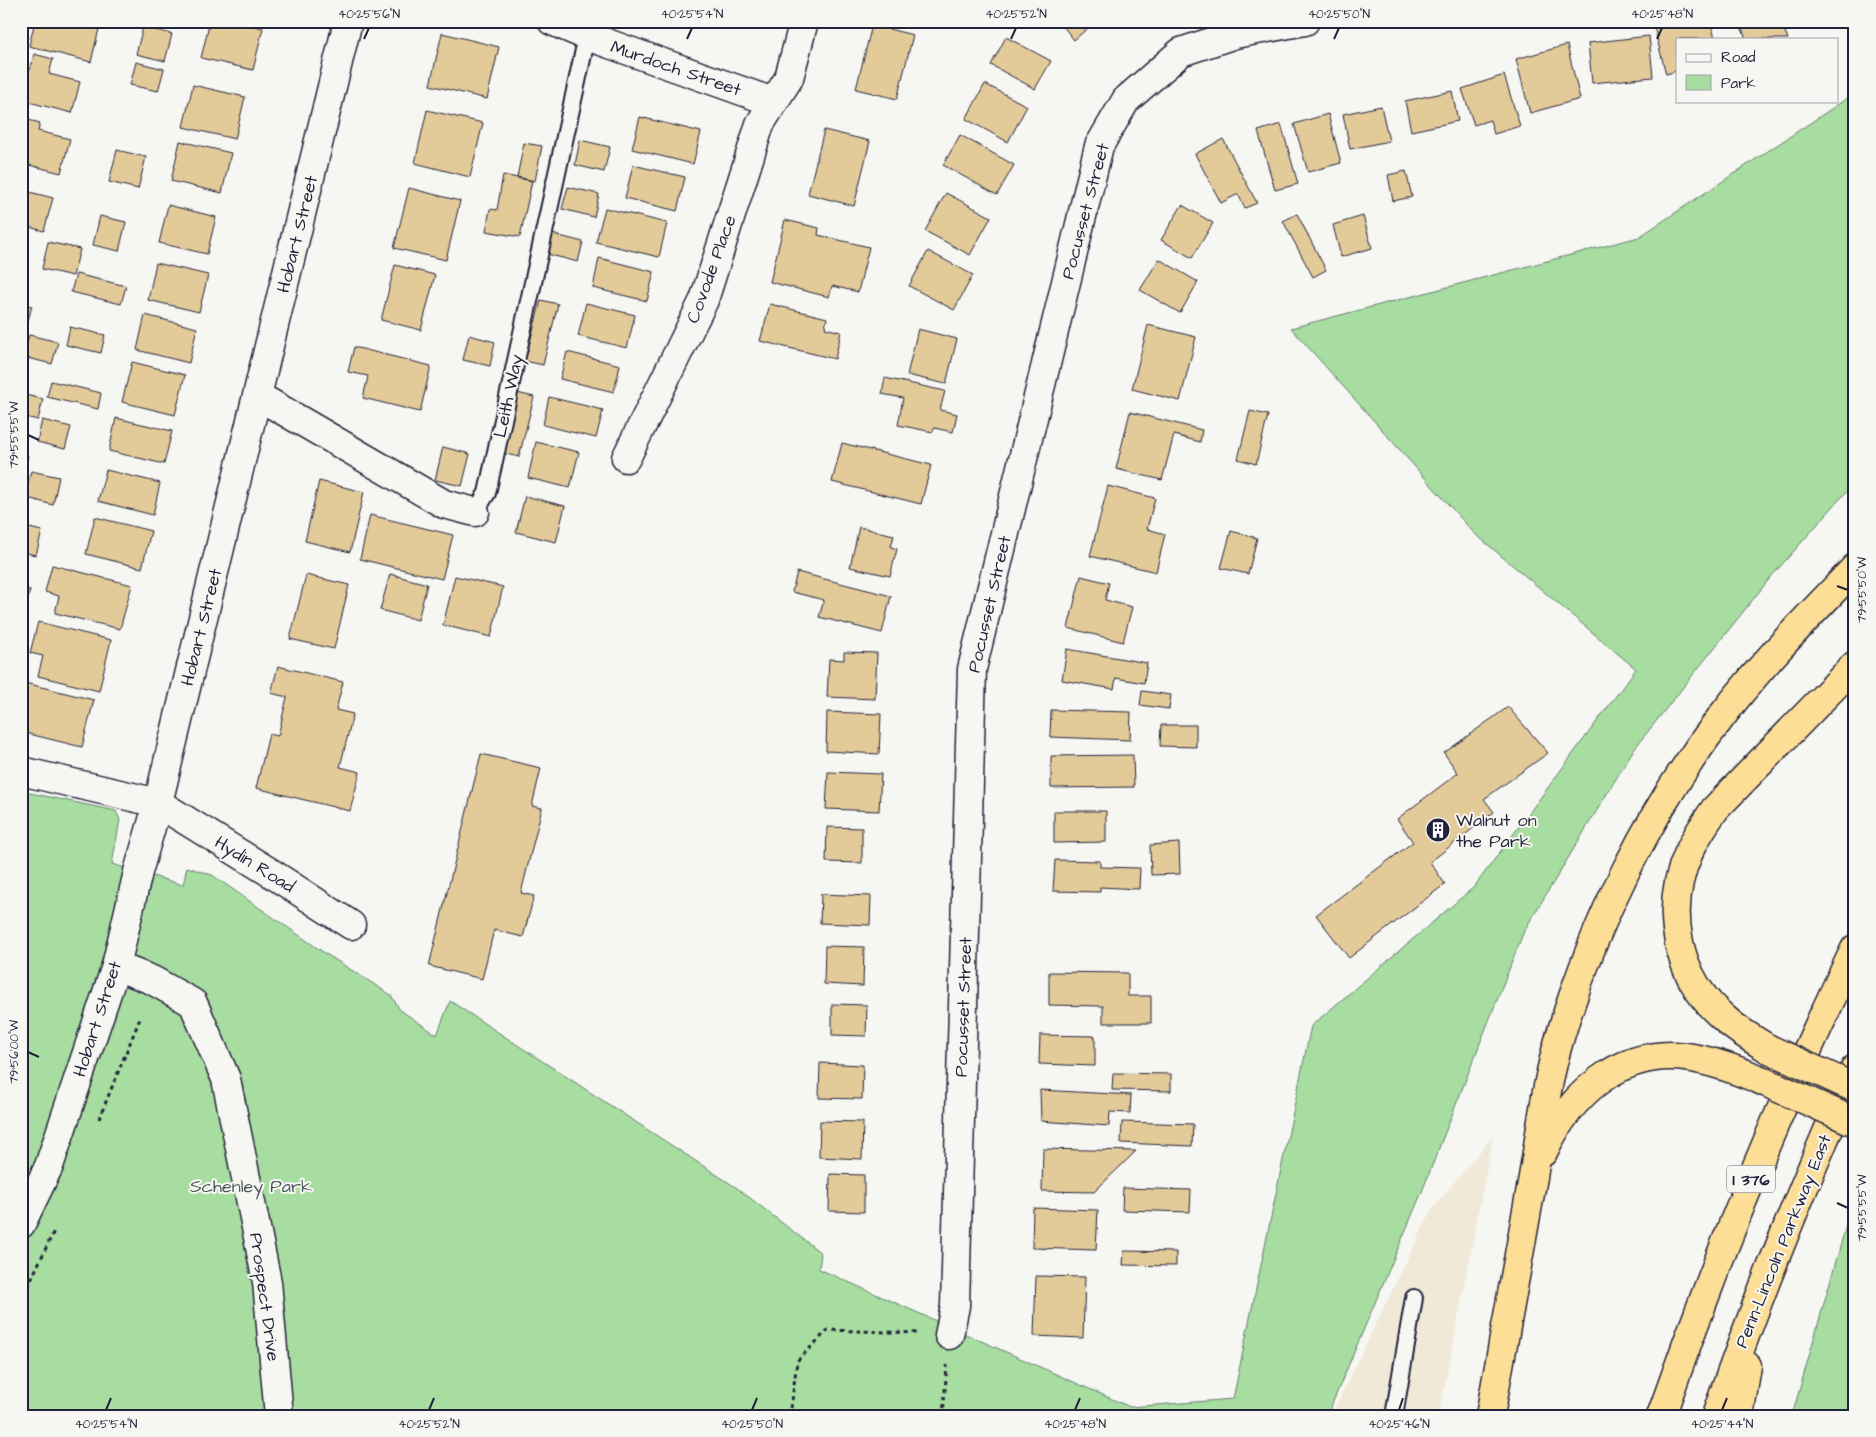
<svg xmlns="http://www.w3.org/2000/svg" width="1876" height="1437" font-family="'Architects Daughter',sans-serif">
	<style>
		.built { fill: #f0e9d7 }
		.green { fill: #a7dda0; stroke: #64806e }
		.building { fill: #e3ca99; stroke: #22223b }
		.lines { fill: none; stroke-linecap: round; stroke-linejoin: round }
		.service-casing { stroke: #22223b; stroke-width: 20 }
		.minor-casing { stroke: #22223b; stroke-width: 31 }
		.tertiary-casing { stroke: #22223b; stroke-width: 31 }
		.motorway-casing { stroke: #22223b; stroke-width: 31 }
		.path { stroke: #22223b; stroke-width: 3; stroke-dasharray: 4 4; stroke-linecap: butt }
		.service { stroke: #f6f6f2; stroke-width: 16 }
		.minor { stroke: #f6f6f2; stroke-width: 28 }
		.tertiary { stroke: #f6f6f2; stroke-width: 28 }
		.motorway { stroke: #fcde96; stroke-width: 28 }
		.motorway-bridge-casing { stroke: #22223b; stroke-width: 31; stroke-linecap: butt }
		.motorway-bridge { stroke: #fcde96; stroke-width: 28 }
		.ticks { fill: none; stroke: #22223b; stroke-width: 2 }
		.labels { text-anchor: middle; stroke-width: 4; stroke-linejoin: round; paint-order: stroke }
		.shield { fill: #f6f6f2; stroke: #626272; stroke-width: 1 }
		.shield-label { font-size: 16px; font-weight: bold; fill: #22223b }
		.street-label { font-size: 18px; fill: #22223b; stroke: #f6f6f2 }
		.poi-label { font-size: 18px; fill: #22223b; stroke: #f6f6f2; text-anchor: start }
		.park-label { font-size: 18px; fill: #4a5a59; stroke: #f6f6f2 }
		.neatline { fill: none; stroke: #22223b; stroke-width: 2 }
		.ticks-label { font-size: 12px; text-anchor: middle; fill: #22223b }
	</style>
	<rect width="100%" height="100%" fill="#f6f6f2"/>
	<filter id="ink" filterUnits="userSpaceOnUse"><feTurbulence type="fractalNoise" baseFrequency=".02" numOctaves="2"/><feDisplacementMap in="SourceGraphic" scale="10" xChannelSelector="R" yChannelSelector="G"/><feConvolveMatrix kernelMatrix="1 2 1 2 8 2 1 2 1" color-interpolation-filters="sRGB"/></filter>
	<g filter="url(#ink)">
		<!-- built -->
		<path class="built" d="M1493,1136l-54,280h-108l101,-207z"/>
		<!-- green -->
		<g class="green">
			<path d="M1855,93v389l-85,96 -136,171 -110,182 -103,263 -94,222h-1306v-625l95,20 4,9 -8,44 71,21 4,-18 25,8 114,79 65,41 9,15 37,25 13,-34 287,187 84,65 -2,16 311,138 103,-8 78,-373 163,-139 162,-218 -162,-136 -183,-205 348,-91z"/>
			<path d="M1855,1194v220l-1,2h-62z"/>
		</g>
		<!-- building -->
		<g class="building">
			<path d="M35,21h35l29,8 -8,33 -62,-16z"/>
			<path d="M210,21h24l29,7 -10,42 -52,-12z"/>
			<path d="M1059,21h37l-22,19z"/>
			<path d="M1660,21h51l4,18h-38v32l-11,3 -13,-51z"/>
			<path d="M1739,21h42l7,18h-42z"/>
			<path d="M872,25l41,10 -16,64 -41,-10z"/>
			<path d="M143,27l29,7 -7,27 -29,-7z"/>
			<path d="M442,33l57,14 -12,52 -57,-14z"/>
			<path d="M1649,36l4,41 -61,6 -4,-40z"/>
			<path d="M1006,37l45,24 -16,28 -44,-24z"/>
			<path d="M1567,45l13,54 -50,14 -14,-54z"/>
			<path d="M34,54l19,5 -4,15 31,8 -8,31 -51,-13v-32l9,2z"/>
			<path d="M136,62l28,7 -6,22 -28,-6z"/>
			<path d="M1504,75l16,51 -26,8 -4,-14 -16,5 -12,-36z"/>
			<path d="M985,84l42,22 -19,36 -42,-23z"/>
			<path d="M193,85l52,12 -10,42 -52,-12z"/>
			<path d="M1452,91l6,30 -47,10 -6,-30z"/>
			<path d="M1381,106l8,35 -39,8 -7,-35z"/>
			<path d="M427,110l56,13 -13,54 -55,-14z"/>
			<path d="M1328,114l13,49 -33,9 -14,-48z"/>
			<path d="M640,117l61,15 -8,32 -61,-15z"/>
			<path d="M21,118l19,5 -2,8 32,8 -9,34 -40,-10z"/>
			<path d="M1281,124l17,60 -23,6 -17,-59z"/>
			<path d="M824,130l46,11 -16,65 -46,-12z"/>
			<path d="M960,135l54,30 -17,30 -54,-30z"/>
			<path d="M1223,139l34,64 -12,5 -7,-14 -17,9 -26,-49z"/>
			<path d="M580,140l30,7 -6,25 -29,-7z"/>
			<path d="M180,141l51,12 -9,40 -51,-12z"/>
			<path d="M524,143l18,3 -7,35 -18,-4z"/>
			<path d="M117,150l29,7 -8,32 -29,-7z"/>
			<path d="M633,165l52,12 -8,34 -52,-13z"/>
			<path d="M1406,171l6,26 -19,4 -5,-26z"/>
			<path d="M21,172l5,1 -4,17 31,8 -9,33 -23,-6z"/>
			<path d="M503,175l29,6 -12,56 -34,-6 4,-22 7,1z"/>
			<path d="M568,187l31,7 -5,23 -32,-8z"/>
			<path d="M409,188l51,13 -14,59 -52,-12z"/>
			<path d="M946,193l45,24 -21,38 -45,-24z"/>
			<path d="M168,205l48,12 -9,37 -48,-11z"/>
			<path d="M1182,205l31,18 -21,35 -31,-18z"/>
			<path d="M605,208l62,15 -8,34 -63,-15z"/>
			<path d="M1297,214l29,56 -13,7 -30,-56z"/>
			<path d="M100,216l26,6 -7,29 -26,-6z"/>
			<path d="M1363,216l9,32 -31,9 -8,-32z"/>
			<path d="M785,220l34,8 -1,7 51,12 -11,45 -26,-6 -3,11 -59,-15z"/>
			<path d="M552,234l31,8 -5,20 -31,-8z"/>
			<path d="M48,242l32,7 -7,27 -31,-7z"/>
			<path d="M21,246l5,1 -5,22z"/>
			<path d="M928,251l45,24 -19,35 -45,-24z"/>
			<path d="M599,258l55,14 -7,29 -54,-13z"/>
			<path d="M1159,259l39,23 -18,31 -40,-23z"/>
			<path d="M156,263l52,12 -9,37 -51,-12z"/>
			<path d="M395,265l40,10 -14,55 -40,-10z"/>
			<path d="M76,274l50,12 -5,18 -50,-12z"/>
			<path d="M541,300l17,4 -15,61 -18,-4z"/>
			<path d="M586,303l49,12 -8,33 -49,-12z"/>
			<path d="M21,304l11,2 -5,18 -6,-2z"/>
			<path d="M770,304l57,14 -2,10 16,4 -6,27 -75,-18z"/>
			<path d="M145,315l52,13 -8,35 -52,-13z"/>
			<path d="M1148,325l48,12 -16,64 -48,-12z"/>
			<path d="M70,327l35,8 -4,18 -35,-8z"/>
			<path d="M918,329l39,10 -11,45 -39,-9z"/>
			<path d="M29,335l29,7 -6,22 -29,-7z"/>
			<path d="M469,335l26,7 -5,24 -27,-6z"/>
			<path d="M354,347l77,19 -11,46 -57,-14 5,-22 -20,-4z"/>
			<path d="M567,352l53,13 -6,27 -54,-13z"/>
			<path d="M132,362l53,13 -10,40 -53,-13z"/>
			<path d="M885,378l60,13 -5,19 17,4 -4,18 -19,-4 -1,4 -35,-7 5,-27 -21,-4z"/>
			<path d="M51,381l50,12 -3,16 -51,-12z"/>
			<path d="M517,393l17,4 -15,60 -17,-4z"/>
			<path d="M21,394l22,5 -5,21 -17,-4z"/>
			<path d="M549,397l54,13 -7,28 -53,-13z"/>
			<path d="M1250,411l18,4 -12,49 -18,-5z"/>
			<path d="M1130,412l72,18 -2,12 -26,-7 -12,45 -46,-11z"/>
			<path d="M116,418l56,13 -8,33 -55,-13z"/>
			<path d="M42,420l29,7 -6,22 -28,-7z"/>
			<path d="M536,442l43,10 -9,36 -42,-10z"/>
			<path d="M842,443l89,22 -10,39 -89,-22z"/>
			<path d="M443,447l27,7 -8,32 -27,-6z"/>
			<path d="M21,453l7,2 -6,23h-1z"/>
			<path d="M106,470l54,13 -7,32 -55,-14z"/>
			<path d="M31,471l28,6 -6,28 -29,-8z"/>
			<path d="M319,481l45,11 -14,60 -45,-11z"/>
			<path d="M1108,486l47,12 -8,31 18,5 -9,38 -66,-16z"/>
			<path d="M525,496l40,10 -9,36 -40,-10z"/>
			<path d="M370,515l83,20 -11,44 -82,-20z"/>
			<path d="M95,517l56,14 -9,37 -56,-14z"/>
			<path d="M21,526l21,5 -6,24 -15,-3z"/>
			<path d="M859,527l35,8 -3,12 6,2 -7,27 -40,-9z"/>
			<path d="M1231,531l26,7 -9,36 -27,-6z"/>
			<path d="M52,565l80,20 -12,44 -65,-16 4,-17 -14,-4z"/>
			<path d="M797,572l94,24 -9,37 -63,-16 5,-17 -32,-8z"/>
			<path d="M390,574l37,10 -9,36 -38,-10z"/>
			<path d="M306,575l43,10 -15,64 -44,-10z"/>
			<path d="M455,576l48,11 -12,50 -48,-12z"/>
			<path d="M1081,576l28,7 -4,17 27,7 -9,35 -55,-14z"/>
			<path d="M21,588l9,2 -6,25h-3z"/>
			<path d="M38,622l73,18 -12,51 -61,-15 5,-20 -13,-3z"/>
			<path d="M1067,649l80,14 -3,20 -28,-5 -2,11 -52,-9z"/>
			<path d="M844,652l33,1 -2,46 -48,-2 2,-38 15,1z"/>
			<path d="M278,666l65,16 -7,28 17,4 -13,53 20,5 -10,39 -94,-23 13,-54 9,2 9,-39 -16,-4z"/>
			<path d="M21,682l73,18 -12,47 -61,-15z"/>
			<path d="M1142,691l29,4 -2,14 -29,-4z"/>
			<path d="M1508,707l40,46 -64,46 10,13 -64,50 15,22 -96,74 -33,-43 97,-73 -16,-23 61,-46 -14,-20z"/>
			<path d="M1051,710l80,2 -1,28 -80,-3z"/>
			<path d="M827,712l54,2 -2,40 -53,-3z"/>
			<path d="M1161,725h35v22l-36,-1z"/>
			<path d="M481,754l60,14 -9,38 10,2 -21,85 13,3 -11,41 -29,-7 -12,49 -53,-13z"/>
			<path d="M1133,755l1,32 -83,1v-32z"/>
			<path d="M828,772l53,2 -2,37 -53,-2z"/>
			<path d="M1054,811h52v31l-52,1z"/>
			<path d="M827,827l35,1v35l-36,-1z"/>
			<path d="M1179,843l1,31 -29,1 -1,-30z"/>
			<path d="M1055,860l45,1v6l40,1 -1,21 -39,-2v5l-47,-1z"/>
			<path d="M821,894l50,2 -1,29 -50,-2z"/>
			<path d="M825,946l39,1 -1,39 -39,-2z"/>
			<path d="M1049,972l79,1v23h23v27h-48v-17l-54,-1z"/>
			<path d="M832,1004l35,1 -1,31 -34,-1z"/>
			<path d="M1040,1035l55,1v30l-56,-2z"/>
			<path d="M820,1063l43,2 -1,34 -43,-1z"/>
			<path d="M1113,1073l58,1v17l-59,-1z"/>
			<path d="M1040,1090l91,5 -1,18 -20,-1 -1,14 -68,-5z"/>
			<path d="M820,1121l43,1 -1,37 -43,-2z"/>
			<path d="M1122,1122l71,2 -1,22 -71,-3z"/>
			<path d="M1043,1149l93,2 -42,41 -52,-1z"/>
			<path d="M830,1174l34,1v37l-35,-1z"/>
			<path d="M1123,1188l68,2 -1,22 -68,-2z"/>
			<path d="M1033,1208l65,2 -2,40 -64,-2z"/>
			<path d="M1124,1251l52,1v14l-53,-1z"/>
			<path d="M1036,1276l49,1 -2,61 -49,-2z"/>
		</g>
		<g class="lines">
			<defs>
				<g id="service">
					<path d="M475,512l12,-19 100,-457"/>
					<path d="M1394,1416l20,-118"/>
				</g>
				<g id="minor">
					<path d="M552,21l35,15 186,66"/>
					<path d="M258,396l186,108 31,8"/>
					<path d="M626,458l78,-158 56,-176 29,-46 15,-57"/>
					<path d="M21,771l137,32 113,70 80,52"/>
					<path d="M116,966l36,14 41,23 33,76 41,203 12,134"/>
					<path d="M949,1335l6,-29 17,-637 127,-523 27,-46 55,-48 54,-18 70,-13"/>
				</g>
				<path id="tertiary" d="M21,1224l28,-58 67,-200 22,-94 20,-69 190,-782"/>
				<g id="motorway">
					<path d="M1769,1049c-15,-9 -31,-18 -44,-30 -49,-41 -62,-109 -36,-167 7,-15 16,-29 26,-43l140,-144"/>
					<path d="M1543,1152c27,-57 76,-103 143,-95 24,3 48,12 70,21"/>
					<path d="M1490,1416c14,-80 29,-159 43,-239 8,-47 13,-94 27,-140 34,-114 89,-226 162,-321 40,-53 87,-100 133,-148"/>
					<path d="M1661,1416c56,-160 120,-315 194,-467"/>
					<path d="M1716,1416c41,-118 88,-233 139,-347"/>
					<path d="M1739,1416l8,-50"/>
				</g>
			</defs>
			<!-- service casing -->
			<use href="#service" class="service-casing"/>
			<!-- minor casing -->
			<use href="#minor" class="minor-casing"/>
			<!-- tertiary casing -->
			<use href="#tertiary" class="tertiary-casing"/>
			<!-- motorway casing -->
			<use href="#motorway" class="motorway-casing"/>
			<!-- path -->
			<g class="path">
				<path d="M99,1119l42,-103"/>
				<path d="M21,1301l33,-70"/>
				<path d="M790,1416l7,-55 31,-31 90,3"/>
				<path d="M943,1416l4,-51"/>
			</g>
			<!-- service -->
			<use href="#service" class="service"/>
			<!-- minor -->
			<use href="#minor" class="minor"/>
			<!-- tertiary -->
			<use href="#tertiary" class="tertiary"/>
			<!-- motorway -->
			<use href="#motorway" class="motorway"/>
			<defs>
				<g id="motorway-bridge">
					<path d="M1769,1049l86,39"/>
					<path d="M1756,1078l99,44"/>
				</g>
			</defs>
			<!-- motorway-bridge casing -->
			<use href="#motorway-bridge" class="motorway-bridge-casing"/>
			<!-- motorway-bridge -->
			<use href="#motorway-bridge" class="motorway-bridge"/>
		</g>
	</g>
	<!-- ticks -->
	<path class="ticks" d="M364,39l5,-11M687,39l5,-11M1011,39l5,-11M1334,39l5,-11M1657,39l5,-11M28,435l11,5M1837,586l11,4M28,1052l11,5M1837,1203l11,5M106,1410l5,-12M429,1410l5,-12M752,1410l5,-12M1075,1410l5,-12M1399,1410l4,-12M1722,1410l5,-12"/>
	<!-- icons -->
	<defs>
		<symbol id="building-disc" viewBox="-11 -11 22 22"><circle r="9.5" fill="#22223b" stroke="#f6f6f2"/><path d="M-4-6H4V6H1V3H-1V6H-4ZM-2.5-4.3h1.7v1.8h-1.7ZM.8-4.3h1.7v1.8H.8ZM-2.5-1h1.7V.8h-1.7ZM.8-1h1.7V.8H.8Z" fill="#fff"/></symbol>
	</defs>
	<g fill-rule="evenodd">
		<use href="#building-disc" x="1424" y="816" width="28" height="28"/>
	</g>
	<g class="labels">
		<!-- shield labels -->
		<rect class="shield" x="1727" y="1165.5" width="48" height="27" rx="4"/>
		<g class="shield-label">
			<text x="1751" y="1185">I 376</text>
		</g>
		<!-- street labels -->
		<g class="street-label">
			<text transform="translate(676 68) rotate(19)" y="6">Murdoch Street</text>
			<text transform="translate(1085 211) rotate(-75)" y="6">Pocusset Street</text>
			<text transform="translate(297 234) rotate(-76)" y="6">Hobart Street</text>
			<text transform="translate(711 269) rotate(-70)" y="6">Covode Place</text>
			<text transform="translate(508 396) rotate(-78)" y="6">Leith Way</text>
			<text transform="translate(989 604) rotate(-77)" y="6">Pocusset Street</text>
			<text transform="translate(201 627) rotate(-76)" y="6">Hobart Street</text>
			<text transform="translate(255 864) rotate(32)" y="6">Hydin Road</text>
			<text transform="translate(963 1007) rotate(-88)" y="6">Pocusset Street</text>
			<text transform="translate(97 1019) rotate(-72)" y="6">Hobart Street</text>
			<text transform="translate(1783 1241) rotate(-68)" y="6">Penn-Lincoln Parkway East</text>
			<text transform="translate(265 1297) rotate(82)" y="6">Prospect Drive</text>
		</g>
		<!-- poi labels -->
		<g class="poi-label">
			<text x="1456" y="826">Walnut on<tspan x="1456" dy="21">the Park</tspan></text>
		</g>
		<!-- park labels -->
		<g class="park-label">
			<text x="251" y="1192">Schenley Park</text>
		</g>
	</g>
	<!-- margin -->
	<rect width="1876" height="1437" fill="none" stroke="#f6f6f2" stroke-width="55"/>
	<!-- legend -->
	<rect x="1676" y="38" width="162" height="65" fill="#f6f6f2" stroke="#a1a1a9"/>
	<rect x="1686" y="54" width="25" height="8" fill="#f6f6f2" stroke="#a1a1a9"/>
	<text x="1721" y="62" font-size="15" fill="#22223b">Road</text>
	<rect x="1686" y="75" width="25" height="15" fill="#a7dda0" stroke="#a1a1a9"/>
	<text x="1721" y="88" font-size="15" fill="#22223b">Park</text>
	<rect x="28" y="28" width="1820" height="1382" class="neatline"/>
	<g class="ticks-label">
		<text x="369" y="18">40°25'56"N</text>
		<text x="692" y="18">40°25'54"N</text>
		<text x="1016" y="18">40°25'52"N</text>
		<text x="1339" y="18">40°25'50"N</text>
		<text x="1662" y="18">40°25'48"N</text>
		<text transform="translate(14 435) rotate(-90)" y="4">79°55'55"W</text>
		<text transform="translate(1862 590) rotate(-90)" y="4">79°55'50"W</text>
		<text transform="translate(14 1052) rotate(-90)" y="4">79°56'00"W</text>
		<text transform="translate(1862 1208) rotate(-90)" y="4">79°55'55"W</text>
		<text x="106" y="1428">40°25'54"N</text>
		<text x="429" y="1428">40°25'52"N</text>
		<text x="752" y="1428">40°25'50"N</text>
		<text x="1075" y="1428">40°25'48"N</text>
		<text x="1399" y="1428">40°25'46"N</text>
		<text x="1722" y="1428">40°25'44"N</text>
	</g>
</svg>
